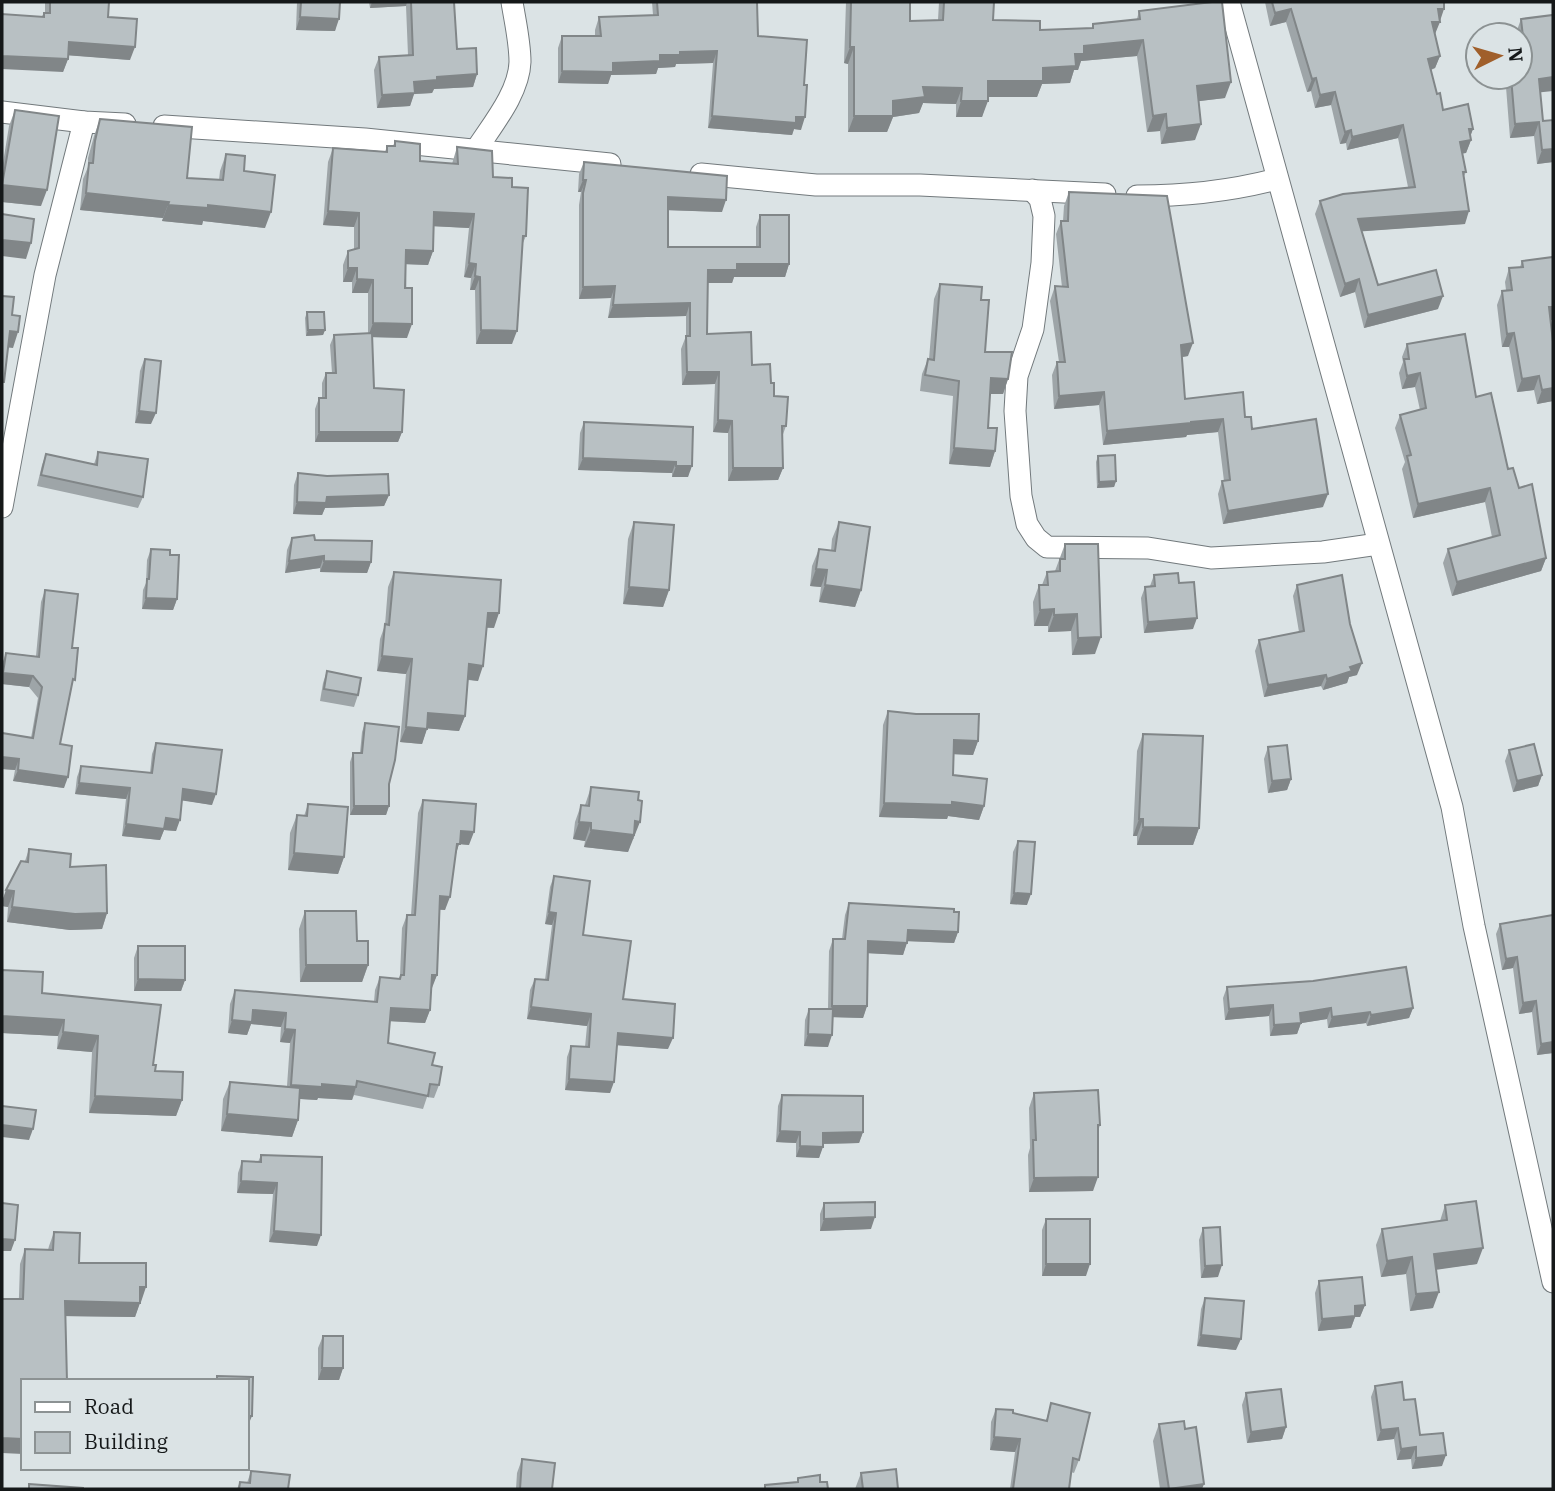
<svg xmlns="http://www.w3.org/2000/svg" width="1555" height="1491" font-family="'IBM Plex Serif',serif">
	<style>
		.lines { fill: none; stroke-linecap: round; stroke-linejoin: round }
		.minor-casing { stroke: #72797c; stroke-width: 23 }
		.minor { stroke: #fff; stroke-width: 21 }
		.wall { fill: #9ea5a8 }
		.shaded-wall { fill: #818688 }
		.building { fill: #b8c0c3; stroke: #818688; stroke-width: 2 }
	</style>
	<rect width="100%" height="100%" fill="#dbe3e5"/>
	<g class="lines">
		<defs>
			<g id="minor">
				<path d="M1229,2l223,805 22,119 79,356"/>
				<path d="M2,112l82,10 41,2"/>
				<path d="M164,126l201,13 245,25"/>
				<path d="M476,150c16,-25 43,-57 44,-88 0,-20 -5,-41 -8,-60"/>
				<path d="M701,174l115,11h104l185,9"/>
				<path d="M1032,190l8,9 4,17 -2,47 -9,66 -16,47 -2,35 6,85 6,28 9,14 11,9 101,1 63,10 112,-6 55,-8"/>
				<path d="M1137,196c49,0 94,-5 140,-17"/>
				<path d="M2,507l43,-232 39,-153"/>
			</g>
		</defs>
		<!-- minor casing -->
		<use href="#minor" class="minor-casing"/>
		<!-- minor -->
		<use href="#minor" class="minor"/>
	</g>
	<!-- wall -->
	<g class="wall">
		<path d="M45,2h64l-1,15 22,43 -62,-5v4l-5,13 -21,-56 2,-3h1z"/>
		<path d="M297,2h43l-5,29 -39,-1z"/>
		<path d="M369,2h85l3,47 20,25 -4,13 -39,2 -2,4 -18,1 -4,12 -33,2 -3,-38 5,-13 29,-2 -2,-49 -36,2z"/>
		<path d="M652,2h105l1,34 43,94 -7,-1 -2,6 -84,-7 5,-65 -37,1 -1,3 -17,1 -2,6 -45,1 -3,9 -50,-1v-35l4,-12h33v-6l4,-13 54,-2z"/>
		<path d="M846,2h64v19l28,-1 1,-18h55l-1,18 47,10 52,-2 1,-4 44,-5 2,-8 86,87 -26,3 -4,39 -34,4 -1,-13 -13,1 -10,-76 -56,5 -3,9h-4l-4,13 -28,1 -5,13h-49l-6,20h-26v-13l-33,-1 -4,10 -26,4 -6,15h-39v-68l-4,-1z"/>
		<path d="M1265,2h179l-9,32 5,22 -5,12 -4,2 6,24 6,16 30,19 -3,7 1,4 -5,13h-4l4,19 -2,4 1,48 -104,7 17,54 60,24 -74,19 -9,-36 -15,5 -25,-83 5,-13 88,-14 -10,-49 -51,12 -1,-7 -6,1 -9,-39 -16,3 -4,-17 -4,1 -21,-70 -16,4z"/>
		<path d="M1521,19l19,73 3,29 10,-1v42l-16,2 -3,-28 -24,2 -4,-51 4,-10h10v-42h-4v-2z"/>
		<path d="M15,110l26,96 -39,-4v-33l7,-43z"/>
		<path d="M100,119l87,59 32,2 1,-9 6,-17 18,17 21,57 -62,-7 -1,4 -40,-4 1,-3 -83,-8 3,-31 5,-12v-9l6,-22z"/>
		<path d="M395,141l25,20 32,3 5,-17 36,30 19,10 14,49 -4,9 -10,99h-36l-1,-54h-5l1,-12 -7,-1 5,-49 -36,-2v25l-5,14 -22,-1 1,74 -35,-1 2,51 28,44 -4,10h-83v-33l4,-11h3v-15l4,-10h6l-2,-28 4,-10 34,-2v-40h-16v-11h-9v-17l5,-14 6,-2v-22l-31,-2 5,-63 5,-14 52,4 2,-6h6z"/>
		<path d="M584,162l138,50 -54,-2v37h88v-20l4,-12 29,49 -4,13h-51l-2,6h-25v51l45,31 19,18 3,13 12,30 -4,11 1,31 -5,12 -50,1v-48l-15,-1 2,-48 -33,1 -1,-36 5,-13v-20l-78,2 3,-20 -32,1v-94l2,-13h-3l1,-18z"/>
		<path d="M1069,192l119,164 -6,1 3,42 60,18 7,12 71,78 -100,17 -5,-30 4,-13h2l-6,-49 -31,3 -1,2 -83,8 -4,-40 -45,4 -2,-34 5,-13h2l-9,-61 5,-15 7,1 -6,-53 5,-13h2l1,-15z"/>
		<path d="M1522,261l29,59 2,22v59l-16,3 -3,-14 -17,2 -8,-45h-7l-5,-42 5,-14 4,-1 -1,-8 4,-14 11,-1z"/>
		<path d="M940,284l41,16 4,52 23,27 -5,15h-13l-2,34 7,23 -5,16 -41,-3 4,-68 -33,-5 2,-17 6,-15h1l5,-60z"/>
		<path d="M307,312l18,18 -2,5 -17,1 -1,-18z"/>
		<path d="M1407,344l69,53 32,72 11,19 27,70 -5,13 -89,25 -9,-33 5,-14 44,-12 -7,-35 -72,16 -11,-49 3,-7 -10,-34 5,-13 20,-5 -5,-23 -13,2 -3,-16 4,-11 -1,-5z"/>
		<path d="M144,360l7,64 -16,-1 5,-52z"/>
		<path d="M584,422l109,5 -5,50h-16v-4l-94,-3 2,-37z"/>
		<path d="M98,452l45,45 -5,11 -101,-22 5,-21 4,-11 48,10z"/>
		<path d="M1098,456l18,25 -2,6 -17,1 -1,-26z"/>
		<path d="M298,473l91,22 -5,11 -59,2 -3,7 -29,-1 1,-29z"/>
		<path d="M634,522l35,68 -6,17 -40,-3 5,-65z"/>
		<path d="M839,522l22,68 -6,17 -36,-5 2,-15 -11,-1 2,-20 7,-17 12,2 1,-12z"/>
		<path d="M292,538l23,2 56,22 -4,11 -47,-1v-4l-35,5 2,-23z"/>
		<path d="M1065,544l30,110 -23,1 -1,-24 -23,1v-6h-14l-1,-24 6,-17h3l5,-13 8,-1z"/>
		<path d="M151,549l19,6 7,44 -4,11 -31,-1 1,-19 3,-7 1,-23z"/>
		<path d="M394,572l100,56h-7l-9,53 -10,-1 -3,36 -6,15 -32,-3 -5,16 -22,-2 6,-68 -29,-3 3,-32 5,-14 3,-38z"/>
		<path d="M1154,575l25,8 14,46 -49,4 -3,-35 4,-11 5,-1z"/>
		<path d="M1297,585l60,90 -8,2 -2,6 -24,7 -2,-4 -57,11 -9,-46 4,-11 40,-8 -6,-36z"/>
		<path d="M45,590l27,58 -1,43 -11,53 4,44 -51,-7 2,-11 -13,-1 29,-31 7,-40 -9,-11 -27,-3v-20l4,-11 30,3 5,-54z"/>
		<path d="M327,671l31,24 -4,12 -34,-6 3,-18z"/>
		<path d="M888,711l90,30 -5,14 -19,-1 -1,21 31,31 -5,14 -31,-4 -1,3 -68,-2 4,-92z"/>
		<path d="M365,723l24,83 -3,9h-36v-53l3,-9h7l2,-21z"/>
		<path d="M1143,734l56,94 -6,17h-56v-9h-4l4,-85z"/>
		<path d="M156,743l56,62 -30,-5 -6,31 -12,-1 -4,10 -38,-4 4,-37 -51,-5 2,-17 4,-11 69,7 2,-19z"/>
		<path d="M1268,747l23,32 -4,11 -19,3 -4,-34z"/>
		<path d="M1509,750l33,25 -4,11 -25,6 -8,-31z"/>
		<path d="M591,787l43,52h-2l-4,13 -44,-5 1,-6 -12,-2 2,-17 6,-17h4z"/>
		<path d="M423,800l46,45 -10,-1 -4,11 -10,55h-5l-3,65 -6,13 -1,22 -5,13 -35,-2 -2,22 44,22 7,20 -5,13 -7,-1 -4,12 -69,-14 -2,5 -34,-2 -1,2 -17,-1 -2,21 -6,17 -71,-6 2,-32 7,-17 57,4 3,-43 -10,-1 1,-15 -30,-3 -4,11 -19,-2 2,-29 5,-14 139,12 1,-12 5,-13 19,2 1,-3 2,-48 5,-13h4l7,-102z"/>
		<path d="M308,804l36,53 -6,17 -50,-4 2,-37 7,-18 7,1z"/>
		<path d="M1018,841l9,64 -17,-1 3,-52z"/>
		<path d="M29,849l41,18 37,46 -5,16 -32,1 -63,-8 1,-15 -6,-1v-4l4,-12 19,-29z"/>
		<path d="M554,876l29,59 40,64 45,50 -51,-4 -7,48 -45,-3 2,-33 4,-11 14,1 2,-21 -60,-7 3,-29 5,-11 10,1 7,-55 -7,-1 5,-37z"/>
		<path d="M849,903l105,9 4,20 -4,11 -47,-2 -4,14 -35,-2 -1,53 -4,12 -31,-1 -4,30 -24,-1 1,-26 4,-11h19l1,-58 4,-12h9l3,-24z"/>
		<path d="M305,911l52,30 11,24 -6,17h-62l-1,-53z"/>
		<path d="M1553,915v138l-16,2 -5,-43 -13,2 -6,-46 -11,2 -6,-36 4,-10z"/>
		<path d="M138,946l47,34 -4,11h-47v-33z"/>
		<path d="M2,970l40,23 111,72 2,6 27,29 -6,16 -87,-3 3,-61 -35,-3 1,-13 -56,-3z"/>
		<path d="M1227,987l186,21 -4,10 -42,8 -1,-3 -38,5 -1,-9 -26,4 -4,11 -27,2 -1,-20 -44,4 -2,-22z"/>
		<path d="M1034,1093l66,32 -2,6 -5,60 -64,1 -1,-37 2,-7 -1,-40z"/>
		<path d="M782,1095l81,37 -4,11 -36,1 -4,14 -23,-1v-14l-20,-1 2,-36z"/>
		<path d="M261,1155l56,91 -48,-4 4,-48 -36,-1 1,-20 4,-12 16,1z"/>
		<path d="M824,1203l47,26 -51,2v-17z"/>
		<path d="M1445,1205l32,59 -41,5 -3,39 -23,3 -4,-37 -25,3 -5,-32 6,-16 58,-8z"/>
		<path d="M1046,1219l40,57h-44v-46z"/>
		<path d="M1203,1228l15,49 -17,1 -2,-38z"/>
		<path d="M54,1232l25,31 62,39h-1l-5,15 -70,-1 -51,137 6,-189 5,-15 23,1 1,-4z"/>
		<path d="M1319,1281l46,24 -5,12h-5l-4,11 -33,3 -3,-38z"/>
		<path d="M1205,1298l31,52 -39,-4 4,-37z"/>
		<path d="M323,1336l20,32 -4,12h-21v-32z"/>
		<path d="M1375,1386l29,14 16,35 22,31 -30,3 -1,-10 -14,1 -3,-21 -17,2 -6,-44z"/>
		<path d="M1246,1393l40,34 -4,12 -35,4 -5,-38z"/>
		<path d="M1051,1403l28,57 -5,13 -3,-1 -2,17h-59l5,-37 -25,-2 1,-28 5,-13 50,12z"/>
		<path d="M1159,1424l26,5 17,60h-42l-7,-48z"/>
		<path d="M522,1459l30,30h-36l1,-16z"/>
		<path d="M251,1471l37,18h-51l3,-7 7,1z"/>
		<path d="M861,1473l37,16h-43z"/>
	</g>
	<!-- shaded-wall -->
	<g class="shaded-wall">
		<path d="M372,2h35l-1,4 -36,2z"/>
		<path d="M1291,9l-5,13 -16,4 5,-13z"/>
		<path d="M1438,9h6l-4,12z"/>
		<path d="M300,17l39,2 -4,12 -39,-1z"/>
		<path d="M1432,22h8l-5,12z"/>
		<path d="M1143,40l-6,16 -56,5 -3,9h-4l-4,13 -28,1 -5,13h-55l6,-16 55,-13 32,-14 9,-8z"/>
		<path d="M69,42l66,5 -5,13 -66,-5z"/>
		<path d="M850,47h4l-6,17 -4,-1z"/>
		<path d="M717,51l-4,12 -37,1 -1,3 -17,1 -2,6 -45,1 -3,9 -50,-1 4,-12 118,-19z"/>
		<path d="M2,56l66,3 -5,13 -61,-3z"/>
		<path d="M1440,56l-5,12 -12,4 5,-13z"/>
		<path d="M477,74l-4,13 -39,2 -2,4 -18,1 -4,12 -33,2 5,-13 32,-13 23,-5z"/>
		<path d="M1553,77v14l-19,2 5,-14z"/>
		<path d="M1316,78l-5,13 -4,1 5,-13z"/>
		<path d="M1231,82l-6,16 -33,4 5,-16z"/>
		<path d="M923,87l39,1 -6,16 -33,-1 -4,10 -26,4 -6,15h-39l6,-16 39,-15z"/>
		<path d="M1335,92l-4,13 -16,3 5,-13z"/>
		<path d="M961,101h27l-6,16h-26z"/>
		<path d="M1166,114l-6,17 -13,1 6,-16z"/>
		<path d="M712,116l84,1h9l-4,13 -7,-1 -2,6 -84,-7z"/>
		<path d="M1539,122l-5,14 -24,2 5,-14z"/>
		<path d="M1201,124l-6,16 -34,4 6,-16z"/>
		<path d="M1403,125l-5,13 -51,12 5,-13z"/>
		<path d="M1469,129h4l-4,11h2l-5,13 -11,2 5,-13z"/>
		<path d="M1351,130l-5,13 -6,1 5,-12z"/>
		<path d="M1553,149v13l-16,2 5,-14z"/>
		<path d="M583,180h3l-5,12h-3z"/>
		<path d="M2,185l45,5 -6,16 -39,-4z"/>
		<path d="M86,193l83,9 -6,16 -83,-8z"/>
		<path d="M668,197l58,3 -4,12 -59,-2z"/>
		<path d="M168,205h40l63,7 -6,16 -62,-7 -1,4 -40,-4z"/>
		<path d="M328,211l31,2 -5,14 -31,-2z"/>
		<path d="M1469,211l-4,13 -112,8 5,-13z"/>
		<path d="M434,212l40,2 -5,14 -40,-2z"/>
		<path d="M2,240l29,3 -5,16 -24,-3z"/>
		<path d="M406,250l27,1 -5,14 -27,-1z"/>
		<path d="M469,263l7,1 -5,14 -7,-1z"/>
		<path d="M737,264h52l-4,13h-51l-2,6h-29l5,-13z"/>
		<path d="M348,268h9l-5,14h-9z"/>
		<path d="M475,276l5,1 -5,13h-5z"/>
		<path d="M357,279l16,1 -5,13h-16z"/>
		<path d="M1359,279l-4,13 -15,5 5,-13z"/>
		<path d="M615,286l-4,12 -32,1 4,-12z"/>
		<path d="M1443,296l-5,13 -74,19 4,-13z"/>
		<path d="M690,303l-4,13 -78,2 5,-13z"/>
		<path d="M1549,307h4v13l-9,1z"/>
		<path d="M373,323l39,1 -5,14 -39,-1z"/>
		<path d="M308,330h17l-2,5 -17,1z"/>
		<path d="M481,330l36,1 -5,13h-36z"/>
		<path d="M10,331l8,1 -5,16 -9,-1z"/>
		<path d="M1514,333l-5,14h-7l5,-13z"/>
		<path d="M1193,343l-5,13 -12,2 5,-13z"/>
		<path d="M687,372h32l-4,12 -33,1z"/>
		<path d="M1420,373l-5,14 -13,2 5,-13z"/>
		<path d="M1539,376l-5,14 -17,2 5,-13z"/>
		<path d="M991,378l17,1 -5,15h-18z"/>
		<path d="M1553,388v13l-16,3 5,-14z"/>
		<path d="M1104,392l-5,13 -45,4 5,-13z"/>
		<path d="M139,411l17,2 -5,11 -16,-1z"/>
		<path d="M1223,419l-5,13 -31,3 -1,2 -83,8 4,-14z"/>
		<path d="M718,420l14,1 -4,12 -15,-1z"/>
		<path d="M319,432h83l-4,10h-83z"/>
		<path d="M954,448l41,3 -5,16 -41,-3z"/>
		<path d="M583,458l93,4 -4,11 -94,-3z"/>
		<path d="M676,466h16l-4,11h-16z"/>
		<path d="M733,468h50l-5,12 -50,1z"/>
		<path d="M1116,481l-2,6 -17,1 2,-6z"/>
		<path d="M1490,488l-5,14 -72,16 5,-14z"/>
		<path d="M1328,494l-5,13 -100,17 5,-13z"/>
		<path d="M389,495l-5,11 -59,2 -3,7 -29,-1 4,-12 30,-5z"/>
		<path d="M324,556l-4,12 -35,5 4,-12z"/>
		<path d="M1546,558l-5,13 -89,25 5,-14z"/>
		<path d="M324,561l47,1 -4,11 -47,-1z"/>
		<path d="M816,569l11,1 -6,17 -11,-1z"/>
		<path d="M825,585l36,5 -6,17 -36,-5z"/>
		<path d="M629,587l40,3 -6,17 -40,-3z"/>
		<path d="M146,598l31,1 -4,11 -31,-1z"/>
		<path d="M1054,609l-6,17h-14l6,-16z"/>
		<path d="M488,613h11l-5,15 -11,-1z"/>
		<path d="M1077,614l-6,17 -23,1 6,-17z"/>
		<path d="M1197,618l-4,11 -49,4 4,-11z"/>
		<path d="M1101,637l-6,17 -23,1 6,-17z"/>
		<path d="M382,656l30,3 -6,15 -29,-3z"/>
		<path d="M1362,663l-5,12 -8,2 -2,6 -24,7 4,-11 23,-12z"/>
		<path d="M469,664l14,2 -5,15 -14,-2z"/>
		<path d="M3,673l30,3 -4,11 -27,-3v-7z"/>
		<path d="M1326,675l-5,11 -57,11 4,-12z"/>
		<path d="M428,713l37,3 -6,15 -37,-3z"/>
		<path d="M406,727l21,2 -5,15 -22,-2z"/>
		<path d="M954,740l24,1 -5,14 -24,-1z"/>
		<path d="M2,757l17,2 -4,11 -13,-1z"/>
		<path d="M18,770l50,7 -4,11 -51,-7z"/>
		<path d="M1542,775l-4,11 -25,6 4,-11z"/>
		<path d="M1291,779l-4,11 -19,3 4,-12z"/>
		<path d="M79,783l51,5 -4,11 -51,-5z"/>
		<path d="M183,789l33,5 -4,11 -33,-5z"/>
		<path d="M952,802l32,4 -5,14 -31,-4 -1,3 -68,-2 5,-14z"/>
		<path d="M354,806h35l-3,9h-36z"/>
		<path d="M166,818l14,2 -4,11 -12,-1 -4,10 -38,-4 4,-12z"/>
		<path d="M1139,819h4l-6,17h-4z"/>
		<path d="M635,821l5,1 -12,30 -44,-5 7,-17z"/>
		<path d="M579,822l12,1 -6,18 -12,-2z"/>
		<path d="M1143,827l56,1 -6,17h-56z"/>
		<path d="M461,831l13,1 -5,13 -10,-1 -4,13h-3z"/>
		<path d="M294,853l50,4 -6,17 -50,-4z"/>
		<path d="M6,890l8,1 -6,16 -6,-1v-4z"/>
		<path d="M1014,893l17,1 -4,11 -17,-1z"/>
		<path d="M440,896l10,1 -5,13 -9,-1z"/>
		<path d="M12,907l95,6 -5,16 -32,1 -63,-8z"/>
		<path d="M549,912l7,1 -4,12 -7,-1z"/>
		<path d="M908,930l50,2 -4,11 -50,-2z"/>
		<path d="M868,941l39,2 -4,12 -39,-2z"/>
		<path d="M1517,957l-4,11 -11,2 4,-11z"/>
		<path d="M306,965h62l-6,17h-62z"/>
		<path d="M432,975h5l-5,13h-5z"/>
		<path d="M138,979l47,1 -4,11h-47z"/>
		<path d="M1536,1001l-4,11 -13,2 4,-11z"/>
		<path d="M1273,1005l-4,11 -44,4 4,-11z"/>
		<path d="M832,1006h35l-4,12 -35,-1z"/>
		<path d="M531,1007l60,7 -4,12 -60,-7z"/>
		<path d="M391,1008l39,2 -5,13 -39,-2z"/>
		<path d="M1331,1008l-4,11 -31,5 4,-11z"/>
		<path d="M1413,1008l-4,10 -42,8 4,-11z"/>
		<path d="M253,1010l33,3 -5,14 -30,-3 -4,11 -19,-2 4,-13z"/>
		<path d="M1370,1012l-4,11 -38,5 4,-11z"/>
		<path d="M2,1016l62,4 -6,16 -56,-3z"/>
		<path d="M1301,1023l-4,11 -27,2 4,-11z"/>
		<path d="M285,1029l10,1 -5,13 -10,-1z"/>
		<path d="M63,1032l35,4 -6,16 -35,-3z"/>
		<path d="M618,1033l55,5 -5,11 -54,-4z"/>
		<path d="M808,1034l24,1 -4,12 -24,-1z"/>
		<path d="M1553,1042v11l-16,2 4,-11z"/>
		<path d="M569,1079l45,3 -4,11 -45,-3z"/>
		<path d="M322,1084l34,3 -4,13 -34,-2 -1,2 -31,-2 5,-13z"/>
		<path d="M95,1096l87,4 -6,16 -87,-3z"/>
		<path d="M227,1114l71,6 -6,17 -71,-6z"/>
		<path d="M2,1125l31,4 -4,11 -27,-3z"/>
		<path d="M780,1131l20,1 -4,11 -20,-1z"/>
		<path d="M863,1132l-4,11 -40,1 4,-11z"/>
		<path d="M800,1146l23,1 -4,11 -23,-1z"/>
		<path d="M1098,1177l-5,14 -64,1 5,-14z"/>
		<path d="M241,1181l36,2 -4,11 -36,-1z"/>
		<path d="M875,1217l-4,12 -51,2 4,-12z"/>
		<path d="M274,1231l47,4 -4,11 -48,-4z"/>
		<path d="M2,1239l13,1 -4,11h-9z"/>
		<path d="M1483,1248l-6,16 -49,7 6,-17z"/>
		<path d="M1412,1257l-6,17 -25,3 6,-16z"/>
		<path d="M1046,1264h44l-4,12h-44z"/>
		<path d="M1222,1265l-4,12 -17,1 4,-12z"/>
		<path d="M140,1287h6l-5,15h-7z"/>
		<path d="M1439,1292l-6,16 -23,3 6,-17z"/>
		<path d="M65,1301l75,2 -5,14 -75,-1z"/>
		<path d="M1365,1305l-5,12h-5l-4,11 -33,3 4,-12 33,-13z"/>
		<path d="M1201,1335l40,4 -5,11 -39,-4z"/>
		<path d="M322,1368h21l-4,12h-21z"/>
		<path d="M247,1416h5l-5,12z"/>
		<path d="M1286,1427l-4,12 -35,4 4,-11z"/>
		<path d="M1398,1428l-4,11 -17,2 4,-11z"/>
		<path d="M994,1437l26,2 -5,13 -25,-2z"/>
		<path d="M2,1438l21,1v15l-21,-1z"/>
		<path d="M1416,1447l-5,12 -14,1 4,-11z"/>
		<path d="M1446,1455l-4,11 -30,3 4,-11z"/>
		<path d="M1204,1484l-2,5h-33z"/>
	</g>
	<!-- building -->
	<g class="building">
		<path d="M50,2h59l-1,15 29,2 -2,28 -66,-5 -1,17 -66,-3v-42l42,3v-4h6z"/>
		<path d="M301,2h39l-1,17 -39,-2z"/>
		<path d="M411,2h43l3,47 19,-1 1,26 -40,3v3l-23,2 1,11 -33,2 -3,-38 34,-2z"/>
		<path d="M657,2h100l1,34 49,4 -3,45h3l-2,32h-9v6l-84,-7 5,-65 -37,1v3h-20v6l-47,2v9l-51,-1v-35h39l-2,-19 59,-2z"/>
		<path d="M851,2h59v19l33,-1 1,-18h50l-1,18 47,1v9l53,-2v-4l47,-5 -1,-8 73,-9h10l9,80 -34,4 4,38 -34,4 -1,-14 -13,2 -10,-76 -59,6v8h-9l1,12 -33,2v13h-55v20h-27l1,-13 -39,-1 2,10 -32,4v15h-39v-69h-4z"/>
		<path d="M1272,2h172v7h-6l2,13h-8l8,34 -12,3 9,35 3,-1 3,17 25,-6 5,25h-4l2,11 -11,2 6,30h-3l6,39 -111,8 20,66 58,-15 7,26 -75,19 -9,-36 -14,5 -25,-83 23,-7 72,-7 -12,-62 -51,12 -1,-7 -6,2 -10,-40 -15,3 -4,-17 -4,1 -21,-70 -16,4z"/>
		<path d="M1553,15v62l-14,2 4,42 10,-1v29l-11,1 -3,-28 -24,2 -4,-47h9v-4l7,-1 -6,-53z"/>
		<path d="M15,110l44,6 -12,74 -45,-5z"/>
		<path d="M100,119l92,8 -5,51 36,2 3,-26 19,2 -1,15 31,4 -4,37 -63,-7v3l-40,-3 1,-3 -83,-9 3,-30h4l2,-22z"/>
		<path d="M395,141l25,3v17l38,3 -1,-17 35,4 1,26 19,1v9l16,1 -2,48h-3l-6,95 -36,-1 -1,-53 -5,-1 1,-12 -7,-1 5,-49 -40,-2 -1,39 -27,-1 -1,38h7v36l-39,-1v-43l-16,-1v-11h-9v-17l11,-3v-35l-31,-2 5,-63 54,4v-6h8z"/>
		<path d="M584,162l143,14 -1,24 -58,-3v50h92v-32h29v49h-52v6h-29l-1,64 44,-2 1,33 18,-1 1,19h3v13l14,1 -2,29h-4l1,42h-50l-1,-47 -14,-1 1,-48h-32l-1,-36h4v-33l-77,2 2,-19 -32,1v-94l3,-13h-3z"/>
		<path d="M1069,192l98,4 26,147 -12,2 4,54 58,-7 2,25h6l1,12 64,-10 12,75 -100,17 -6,-30 8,-1 -7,-61 -32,3v1l-84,8 -3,-39 -45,4 -2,-34h8l-10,-74v-2l13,1 -7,-63v-3h7z"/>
		<path d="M2,214l32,5 -3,24 -29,-3z"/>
		<path d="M1553,257v50h-4l4,35v46l-11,2 -3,-14 -17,3 -8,-46 -7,1 -5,-43 10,-1 -3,-22 14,-1 -1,-6z"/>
		<path d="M940,284l42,3 -1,13h8l-4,52h27l-4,27 -17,-1 -3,50h9l-2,23 -41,-3 5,-67 -34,-6 3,-16 6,1z"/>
		<path d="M2,296l12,1 -2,18 8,1 -2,16 -8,-1 -6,51h-2z"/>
		<path d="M307,312h17l1,18h-17z"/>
		<path d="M372,333l2,55 30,2 -2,42h-83v-34h7v-25h10l-2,-38z"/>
		<path d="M1465,334l11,63 15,-4 17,76 5,-1 6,20 13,-4 14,74 -89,24 -9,-33 52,-14 -10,-47 -72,16 -11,-48 4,-1 -11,-40 26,-7 -6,-35 -13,3 -3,-17h5l-2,-15z"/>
		<path d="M145,359l16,2 -5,52 -17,-2z"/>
		<path d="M584,422l109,5 -1,39h-16v-4l-93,-4z"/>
		<path d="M98,452l50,7 -5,38 -102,-22 5,-21 51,11z"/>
		<path d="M1115,455l1,26 -17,1 -1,-26z"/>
		<path d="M298,473l29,3 61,-2 1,21 -62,2 -1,6 -29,-1z"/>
		<path d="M634,522l40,3 -5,65 -40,-3z"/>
		<path d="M839,522l31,5 -9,63 -36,-5 2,-15 -11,-1 3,-20 16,2z"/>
		<path d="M314,535l1,5 57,1 -1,21 -47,-1v-5l-35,5 3,-23z"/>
		<path d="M1065,544h33l3,93 -23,1 -1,-24 -23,1v-6l-14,1 -1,-25h9l-1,-13 13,-1v-12h5z"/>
		<path d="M151,549l19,1v5h9l-2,44 -31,-1 1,-19h2z"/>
		<path d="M394,572l107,8 -2,33h-11l-5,53 -14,-2 -4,52 -37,-3 -1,16 -21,-2 6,-68 -30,-3 3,-32 4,1z"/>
		<path d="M1178,573l1,10 15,-1 3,36 -49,4 -3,-35 10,-1 -1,-11z"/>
		<path d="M1342,575l8,49 12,39 -12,4 2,4 -25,8 -1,-4 -58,10 -9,-45 45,-9 -7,-46z"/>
		<path d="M45,590l33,4 -6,54h6l-3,32 -2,-1 -13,65 12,2 -4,31 -50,-7 1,-11 -17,-2v-24l31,5 9,-51 -9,-11 -30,-3 3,-20 33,4z"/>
		<path d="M327,671l34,7 -3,17 -34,-6z"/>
		<path d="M888,711l28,3h63l-1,27 -24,-1 -1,35 34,4 -3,27 -32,-4v3l-68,-2z"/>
		<path d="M365,723l34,4 -4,33 -6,24v22h-35l-1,-53h9z"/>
		<path d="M1143,734l60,2 -4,92 -56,-1v-8h-4z"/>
		<path d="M156,743l66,7 -6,44 -33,-5 -3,31 -14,-2 -2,11 -38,-5 4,-36 -51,-5 2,-17 71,7z"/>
		<path d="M1534,744l8,31 -25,6 -8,-31z"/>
		<path d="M1287,745l4,34 -19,2 -4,-34z"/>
		<path d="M591,787l48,5 -1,8 4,1 -2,21 -5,-1 -1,14 -43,-5v-7l-12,-1 2,-17 8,1z"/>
		<path d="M423,800l53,4 -2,28 -13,-1 -1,13h-3l-7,53 -10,-1 -3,79h-5l-2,35 -39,-2 -3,35 47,10 -3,12 10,2 -3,18 -9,-1 -2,12 -71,-15 -1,6 -34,-3v3l-31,-2 4,-55 -10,-1 1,-16 -33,-3 -1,12 -20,-2 3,-30 142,12 3,-25 20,2 1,-4h3l3,-60h8z"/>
		<path d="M308,804l40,3 -4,50 -50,-4 3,-38 10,1z"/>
		<path d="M1018,841l17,1 -4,52 -17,-1z"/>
		<path d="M29,849l42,5 -1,13 36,-2 1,48 -32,1 -63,-7 2,-16 -8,-1 15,-29 7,1z"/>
		<path d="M554,876l36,5 -7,54 48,6 -8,58 52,5 -2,34 -55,-5 -4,49 -45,-3 2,-33 18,1 2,-33 -60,-7 4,-28 13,1 8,-67 -7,-1z"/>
		<path d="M849,903l105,6v3h5l-1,20 -50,-2 -1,13 -39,-2 -1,65h-35l1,-67h12z"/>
		<path d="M305,911h51l1,30h11v24h-62z"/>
		<path d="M1553,915v127l-12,2 -5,-43 -13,2 -6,-46 -11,2 -6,-35z"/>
		<path d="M138,946h47v34l-47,-1z"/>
		<path d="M1406,967l7,41 -42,7 -1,-3 -38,5 -1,-9 -31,5 1,10 -27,2 -1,-20 -44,4 -2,-22 86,-6z"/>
		<path d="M2,970l41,2 -1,21 119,12 -8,60h3l-1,6 28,1 -1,28 -87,-4 3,-60 -35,-4 1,-12 -62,-4z"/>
		<path d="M809,1009h24l-1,26 -24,-1z"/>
		<path d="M230,1082l70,6 -2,32 -71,-6z"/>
		<path d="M1098,1090l2,35h-2v52l-64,1 -1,-38h3l-2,-47z"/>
		<path d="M782,1095l81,1v36l-40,1v14l-23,-1v-14l-20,-1z"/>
		<path d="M2,1106l34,4 -3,19 -31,-4z"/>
		<path d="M261,1155l61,2 -1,78 -47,-4 3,-48 -36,-2 1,-20 19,1z"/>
		<path d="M1476,1201l7,47 -49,6 5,38 -23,2 -4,-37 -25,4 -5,-32 65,-9 -2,-15z"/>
		<path d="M875,1202v15l-51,2v-16z"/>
		<path d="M2,1203l16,2 -3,35 -13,-1z"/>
		<rect x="1046" y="1219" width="44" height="45"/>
		<path d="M1220,1227l2,38 -17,1 -2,-38z"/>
		<path d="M54,1232l26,1 -1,30h67v24h-6v16l-75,-2 2,80h-44v58l-21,-1v-139h21l2,-50 28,1z"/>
		<path d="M1362,1277l3,28 -10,1v10l-33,3 -3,-38z"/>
		<path d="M1205,1298l39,3 -3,38 -40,-4z"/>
		<path d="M323,1336h20v32h-21z"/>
		<path d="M217,1376l36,1 -1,39h-5v-35h-30z"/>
		<path d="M1402,1382l2,18 11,-1 5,36 23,-2 3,22 -30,3v-11l-15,2 -3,-21 -17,2 -6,-44z"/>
		<path d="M1281,1389l5,38 -35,5 -5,-39z"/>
		<path d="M1051,1403l39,10 -11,47 -6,-2 -4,31h-56l7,-50 -26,-2 2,-28 17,1v3l34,8z"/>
		<path d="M1184,1421l1,8 11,-2 8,57 -35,5 -10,-65z"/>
		<path d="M522,1459l33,4 -3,26h-32z"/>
		<path d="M896,1469l2,20h-35l-2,-16z"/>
		<path d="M251,1471l39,4 -2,14h-49l1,-7 10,1z"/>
		<path d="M820,1475v7h7l1,7h-63v-4l33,-3v-4z"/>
		<path d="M29,1484l54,4v1h-54z"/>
	</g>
	<!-- border -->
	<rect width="1555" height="1491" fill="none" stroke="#151819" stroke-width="7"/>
	<!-- legend -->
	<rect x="21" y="1379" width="228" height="91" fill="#dbe3e5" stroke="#8c9293" stroke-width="2"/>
	<rect x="35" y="1402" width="35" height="10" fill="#ffffff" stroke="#8c9293" stroke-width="2"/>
	<text x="84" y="1414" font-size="21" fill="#151819">Road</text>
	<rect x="35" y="1432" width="35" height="21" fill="#b8c0c3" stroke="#8c9293" stroke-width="2"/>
	<text x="84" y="1449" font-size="21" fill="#151819">Building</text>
	<!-- north arrow -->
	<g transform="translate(1499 56) rotate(85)"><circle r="33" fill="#dbe3e5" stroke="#8c9293" stroke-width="2"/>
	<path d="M0-5L12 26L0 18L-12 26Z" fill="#a05f2b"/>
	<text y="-10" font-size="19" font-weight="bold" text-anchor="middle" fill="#151819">N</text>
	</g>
</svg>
